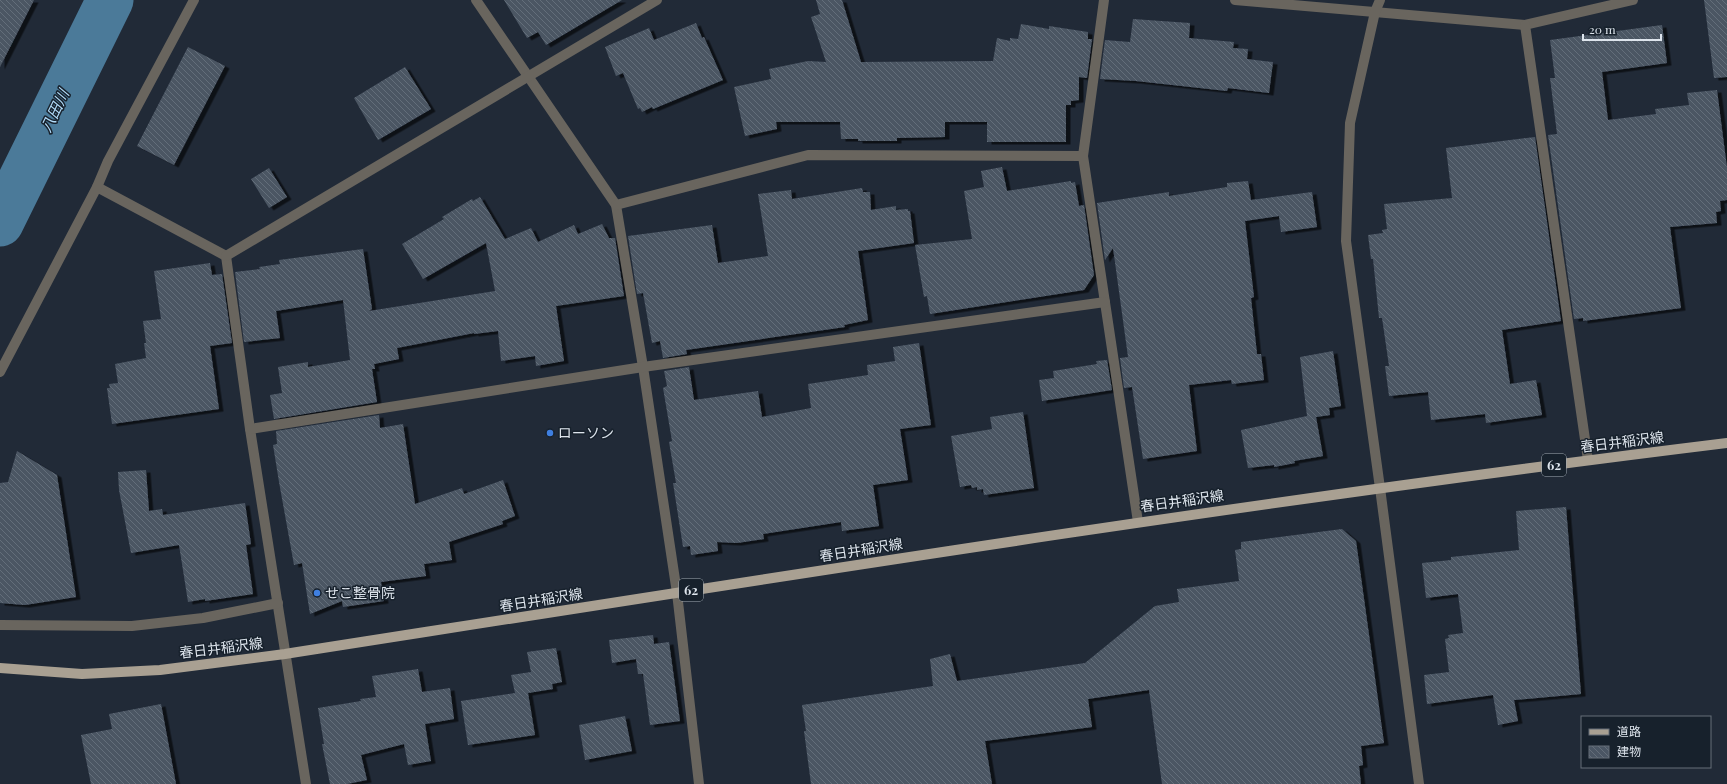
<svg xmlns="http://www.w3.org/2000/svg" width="1727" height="784" font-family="'Playfair Display','Noto Sans JP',serif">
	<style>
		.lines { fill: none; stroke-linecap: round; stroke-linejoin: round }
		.river { stroke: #4b7a99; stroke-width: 47 }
		.building { fill: url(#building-back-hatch); filter: url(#shadow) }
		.minor { stroke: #69655e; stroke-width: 10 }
		.tertiary { stroke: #69655e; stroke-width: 10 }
		.primary { stroke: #a9a092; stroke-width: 10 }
		.shop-dot { fill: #3f7fe0; stroke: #17212c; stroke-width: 1.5 }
		.labels { text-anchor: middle; stroke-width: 3; stroke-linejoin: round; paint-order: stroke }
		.shield { fill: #17212c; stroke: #a2aab3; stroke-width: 1 }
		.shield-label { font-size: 13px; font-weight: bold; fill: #dee5ed }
		.poi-label { font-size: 14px; fill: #dee5ed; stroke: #17212c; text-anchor: start }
		.street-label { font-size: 14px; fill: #dee5ed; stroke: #17212c }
		.water-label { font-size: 15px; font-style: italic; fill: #b1dbf8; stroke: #17212c }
	</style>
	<defs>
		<pattern id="building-back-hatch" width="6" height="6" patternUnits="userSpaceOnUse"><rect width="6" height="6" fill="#4b5664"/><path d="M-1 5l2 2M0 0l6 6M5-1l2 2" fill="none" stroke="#646e7a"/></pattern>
		<filter id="shadow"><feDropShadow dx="4.5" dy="2.5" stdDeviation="0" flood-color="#0009"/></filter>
	</defs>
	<rect width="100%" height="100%" fill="#212a37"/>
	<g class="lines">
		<!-- river -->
		<path class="river" d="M0,223l110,-223"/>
	</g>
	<!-- building -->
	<g class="building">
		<path d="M0,0h34l-34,67z"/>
		<path d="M504,0h118l-76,45 -8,-13 -11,6z"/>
		<path d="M816,0h26l19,62 132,-1 4,-23 13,3v-3l8,1 3,-15 28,5v-3l39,6v7h4l-5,39 -8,-1v23l-8,1v4h-5v37h-79v-20h-42v15l-48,1v3h-39v-2h-17l-1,-17h-64l1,7 -32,7 -11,-49 37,-8 -2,-10 39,-8 18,1 -15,-45 9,-3z"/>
		<path d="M1704,0h23v77l-13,1z"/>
		<path d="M1133,19l57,4 -1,15 45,4 -1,6 15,1 -1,10 26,3 -4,31 -41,-5 -1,3 -91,-10 -36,-2 5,-39 25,2z"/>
		<path d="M696,23l6,15 2,-1 19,43 -70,29 -1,-2 -10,5 -2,-4 -2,1 -15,-36 -7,3 -11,-29 44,-19 5,12z"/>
		<path d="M1662,25l5,38 -65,9 6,48 48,-6 -1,-5 34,-4 -2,-12 30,-3 10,78v32l-7,1 1,10 -5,1 1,11 -47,4 11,81 -98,13v-3l-9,1 -26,-184 9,-1 -7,-56h5l-5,-38z"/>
		<path d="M188,47l37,19 -51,99 -37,-19z"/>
		<path d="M405,67l26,42 -53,31 -24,-42z"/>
		<path d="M1535,137l26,184 -59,9 8,54 26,-4 6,35 -56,8 -1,-9 -54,6 -3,-28 -39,4 -4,-30h4l-7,-48h-3l-6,-59h-2l-3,-24 15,-2 -1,-3 5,-1 -3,-25 68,-6 -6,-50z"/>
		<path d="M1002,167l5,24 64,-10v2l4,-1 4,24 5,-1 10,70 -10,15 -154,24 -3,-18 -3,1 -9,-52 57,-6 -8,-48 20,-4 -3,-16z"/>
		<path d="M269,168l18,29 -18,11 -18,-29z"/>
		<path d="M1248,181l3,19 61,-8 5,35 -36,5 -2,-16 -34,5 9,76 -3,1 6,56h4l3,26 -32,4 -1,-4 -42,5 8,66 -54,8 -11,-72 -8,1 -4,-30 8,-1 -15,-109 -8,12 -8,-57 72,-11v4l58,-9v-4z"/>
		<path d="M862,188l1,4h7l1,18 25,-4v4l12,-1v2h2l4,32 -56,8 10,69 -24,5 1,2 -159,23 1,4 -24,4 -3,-17 -8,2 -9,-50 -6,1 -9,-58 84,-11 6,38 50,-7 -10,-62 33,-4 1,9z"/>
		<path d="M480,197l25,42 26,-11 7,14 36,-17 4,9 24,-10 7,14h6l9,58 -68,10 8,55 -28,5 -1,-10 -34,5 -3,-30 -24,3v-1l-77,15 2,11 -25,5 1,5h-3l5,33 -103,17 -4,-24 12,-2 -4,-26 30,-5v5l42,-7 -7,-60 -67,11 4,27 -36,4 -9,-70 25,-3 -1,-2 21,-3 -1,-4 84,-11 9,60 -3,2 126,-20 -9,-48 -63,36 -21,-35 42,-25 -2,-2 30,-18 1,2z"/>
		<path d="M210,263l2,12 10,-1 10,69 -22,3 9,63 -107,15 -5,-36h3l-1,-4 9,-1 -3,-19 31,-6 -2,-15h2l-3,-22 18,-2 -7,-48z"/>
		<path d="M919,343l12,82 -31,4 8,51 -35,5 6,41 -37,5 -1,-9 -78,12 1,5 -27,4 -20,-1 1,9 -27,4 -1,-9 -7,1 -10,-64h3l-7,-41 3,-1 -9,-53 4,-2 -3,-15 25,-4 5,33 64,-9 4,26 49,-9 -3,-24 60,-9 -1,-10 28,-4 -2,-14z"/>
		<path d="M1333,351l8,55 -12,2 1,7 -14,2 7,39 -29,5 1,2 -21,4v-2l-26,3 -7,-38 66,-14 -7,-59z"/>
		<path d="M1107,360l5,30 -70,11 -3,-21 15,-2 -1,-7 44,-7 -1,-3z"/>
		<path d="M1023,412l11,76 -50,7 -1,-6 -6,1v-3l-5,1 -1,-3 -11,2 -9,-51 41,-7 -2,-12z"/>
		<path d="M379,415l1,13 23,-4 12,80 47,-16 2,6 39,-14 12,36 -13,5 1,3 -54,18 3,18 -28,4 2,12 -45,6 3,19 -41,6 -1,-6 -32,13 -8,-51 -8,2 -15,-83 -6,-37 4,-1 -1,-13z"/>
		<path d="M17,451l40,24 19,122 -51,8 -25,-2v-120l8,-1z"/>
		<path d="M146,470l3,41 13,-2 1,6 82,-12 6,41 -5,1 7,49 -48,7v-2l-17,3 -9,-57 -48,8 -12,-63 -1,-18z"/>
		<path d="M1566,507l15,187 -67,6 4,21 -20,4 -5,-30 -66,9 -3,-29 25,-3 -4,-33 4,-1 -1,-3 15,-2 -5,-39 -32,4 -4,-35 29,-3v-3l68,-7 -3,-39z"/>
		<path d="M1342,529l14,12 28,202 -23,3 2,19 -4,1 2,18h-199l-13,-94 -61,9 4,28 -107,14 7,43h-181l-7,-53h2l-4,-26 131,-19 -3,-27 20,-5 7,27 128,-18 70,-57 24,-4 -2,-13 62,-8 -4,-31 6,-1v-7z"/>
		<path d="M653,635l1,9 15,-2 11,79 -30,4 -7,-51h-5l-2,-15 -24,4 -3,-23z"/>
		<path d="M556,648l6,34 -10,2 1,5 -25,4 7,42 -67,10 -7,-44 54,-8 -4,-18 20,-3 -4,-20z"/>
		<path d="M418,669l4,23 28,-4 4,31 -29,5 6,37 -23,4 -4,-21 -43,11 6,25 -20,4h-17l-8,-40h2l-6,-36 43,-7 -1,-2 16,-2 -4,-21z"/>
		<path d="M161,704l15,80h-85l-10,-49 31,-6 -3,-15z"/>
		<path d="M625,716l7,35 -47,9 -6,-35z"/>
	</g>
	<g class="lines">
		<!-- minor -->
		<g class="minor">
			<path d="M476,0l140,205 27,162 34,226 22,191"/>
			<path d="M1104,0l-21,156 55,366"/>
			<path d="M1235,0l290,25 108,-25"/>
			<path d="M1525,25l63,435"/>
			<path d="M97,187l129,69"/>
			<path d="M616,205l192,-50 275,1"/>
			<path d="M226,256l24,173 56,355"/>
			<path d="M226,256l431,-256"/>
			<path d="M0,372l97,-185 11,-26 86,-161"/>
			<path d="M250,429l393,-62 462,-65"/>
			<path d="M0,625l132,1 71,-8 75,-15"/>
		</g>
		<!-- tertiary -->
		<path class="tertiary" d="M1380,0l-5,12 -25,111 -4,118 34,247 39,296"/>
		<!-- primary -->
		<path class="primary" d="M0,668l82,6 78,-4 125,-16c480,-75 960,-152 1442,-211"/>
	</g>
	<!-- markers -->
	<g class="shop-dot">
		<circle cx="550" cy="433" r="4"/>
		<circle cx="317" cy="593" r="4"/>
	</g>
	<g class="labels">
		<!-- shield labels -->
		<g class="shield">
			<rect x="1542" y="454" width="24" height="22" rx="3"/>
			<rect x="679" y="579" width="24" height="22" rx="3"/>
		</g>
		<g class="shield-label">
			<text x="1554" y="470">62</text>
			<text x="691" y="595">62</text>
		</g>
		<!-- poi labels -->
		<g class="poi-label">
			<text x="558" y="438">ローソン</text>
			<text x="325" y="598">せこ整骨院</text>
		</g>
		<!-- street labels -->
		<g class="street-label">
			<text transform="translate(1622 442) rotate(-7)" y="5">春日井稲沢線</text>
			<text transform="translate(1182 501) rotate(-8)" y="5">春日井稲沢線</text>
			<text transform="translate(861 550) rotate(-9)" y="5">春日井稲沢線</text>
			<text transform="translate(541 600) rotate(-9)" y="5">春日井稲沢線</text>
			<text transform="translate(221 648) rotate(-7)" y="5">春日井稲沢線</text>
		</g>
		<!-- water labels -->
		<g class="water-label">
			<text transform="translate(55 111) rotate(-64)" y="5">八田川</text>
		</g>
	</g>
	<!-- legend -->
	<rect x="1581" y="716" width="130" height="52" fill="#17212c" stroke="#676f79"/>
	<rect x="1589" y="729" width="20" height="6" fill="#a9a092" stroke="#676f79"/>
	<text x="1617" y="736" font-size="12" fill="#dee5ed">道路</text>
	<rect x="1589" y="746" width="20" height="12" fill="url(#building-back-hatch)" stroke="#676f79"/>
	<text x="1617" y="756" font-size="12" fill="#dee5ed">建物</text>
	<!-- scale -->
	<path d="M1583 34v6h78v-6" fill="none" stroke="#dee5ed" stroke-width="2"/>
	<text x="1589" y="34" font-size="12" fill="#dee5ed" stroke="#17212c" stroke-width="3" paint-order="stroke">20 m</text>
</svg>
